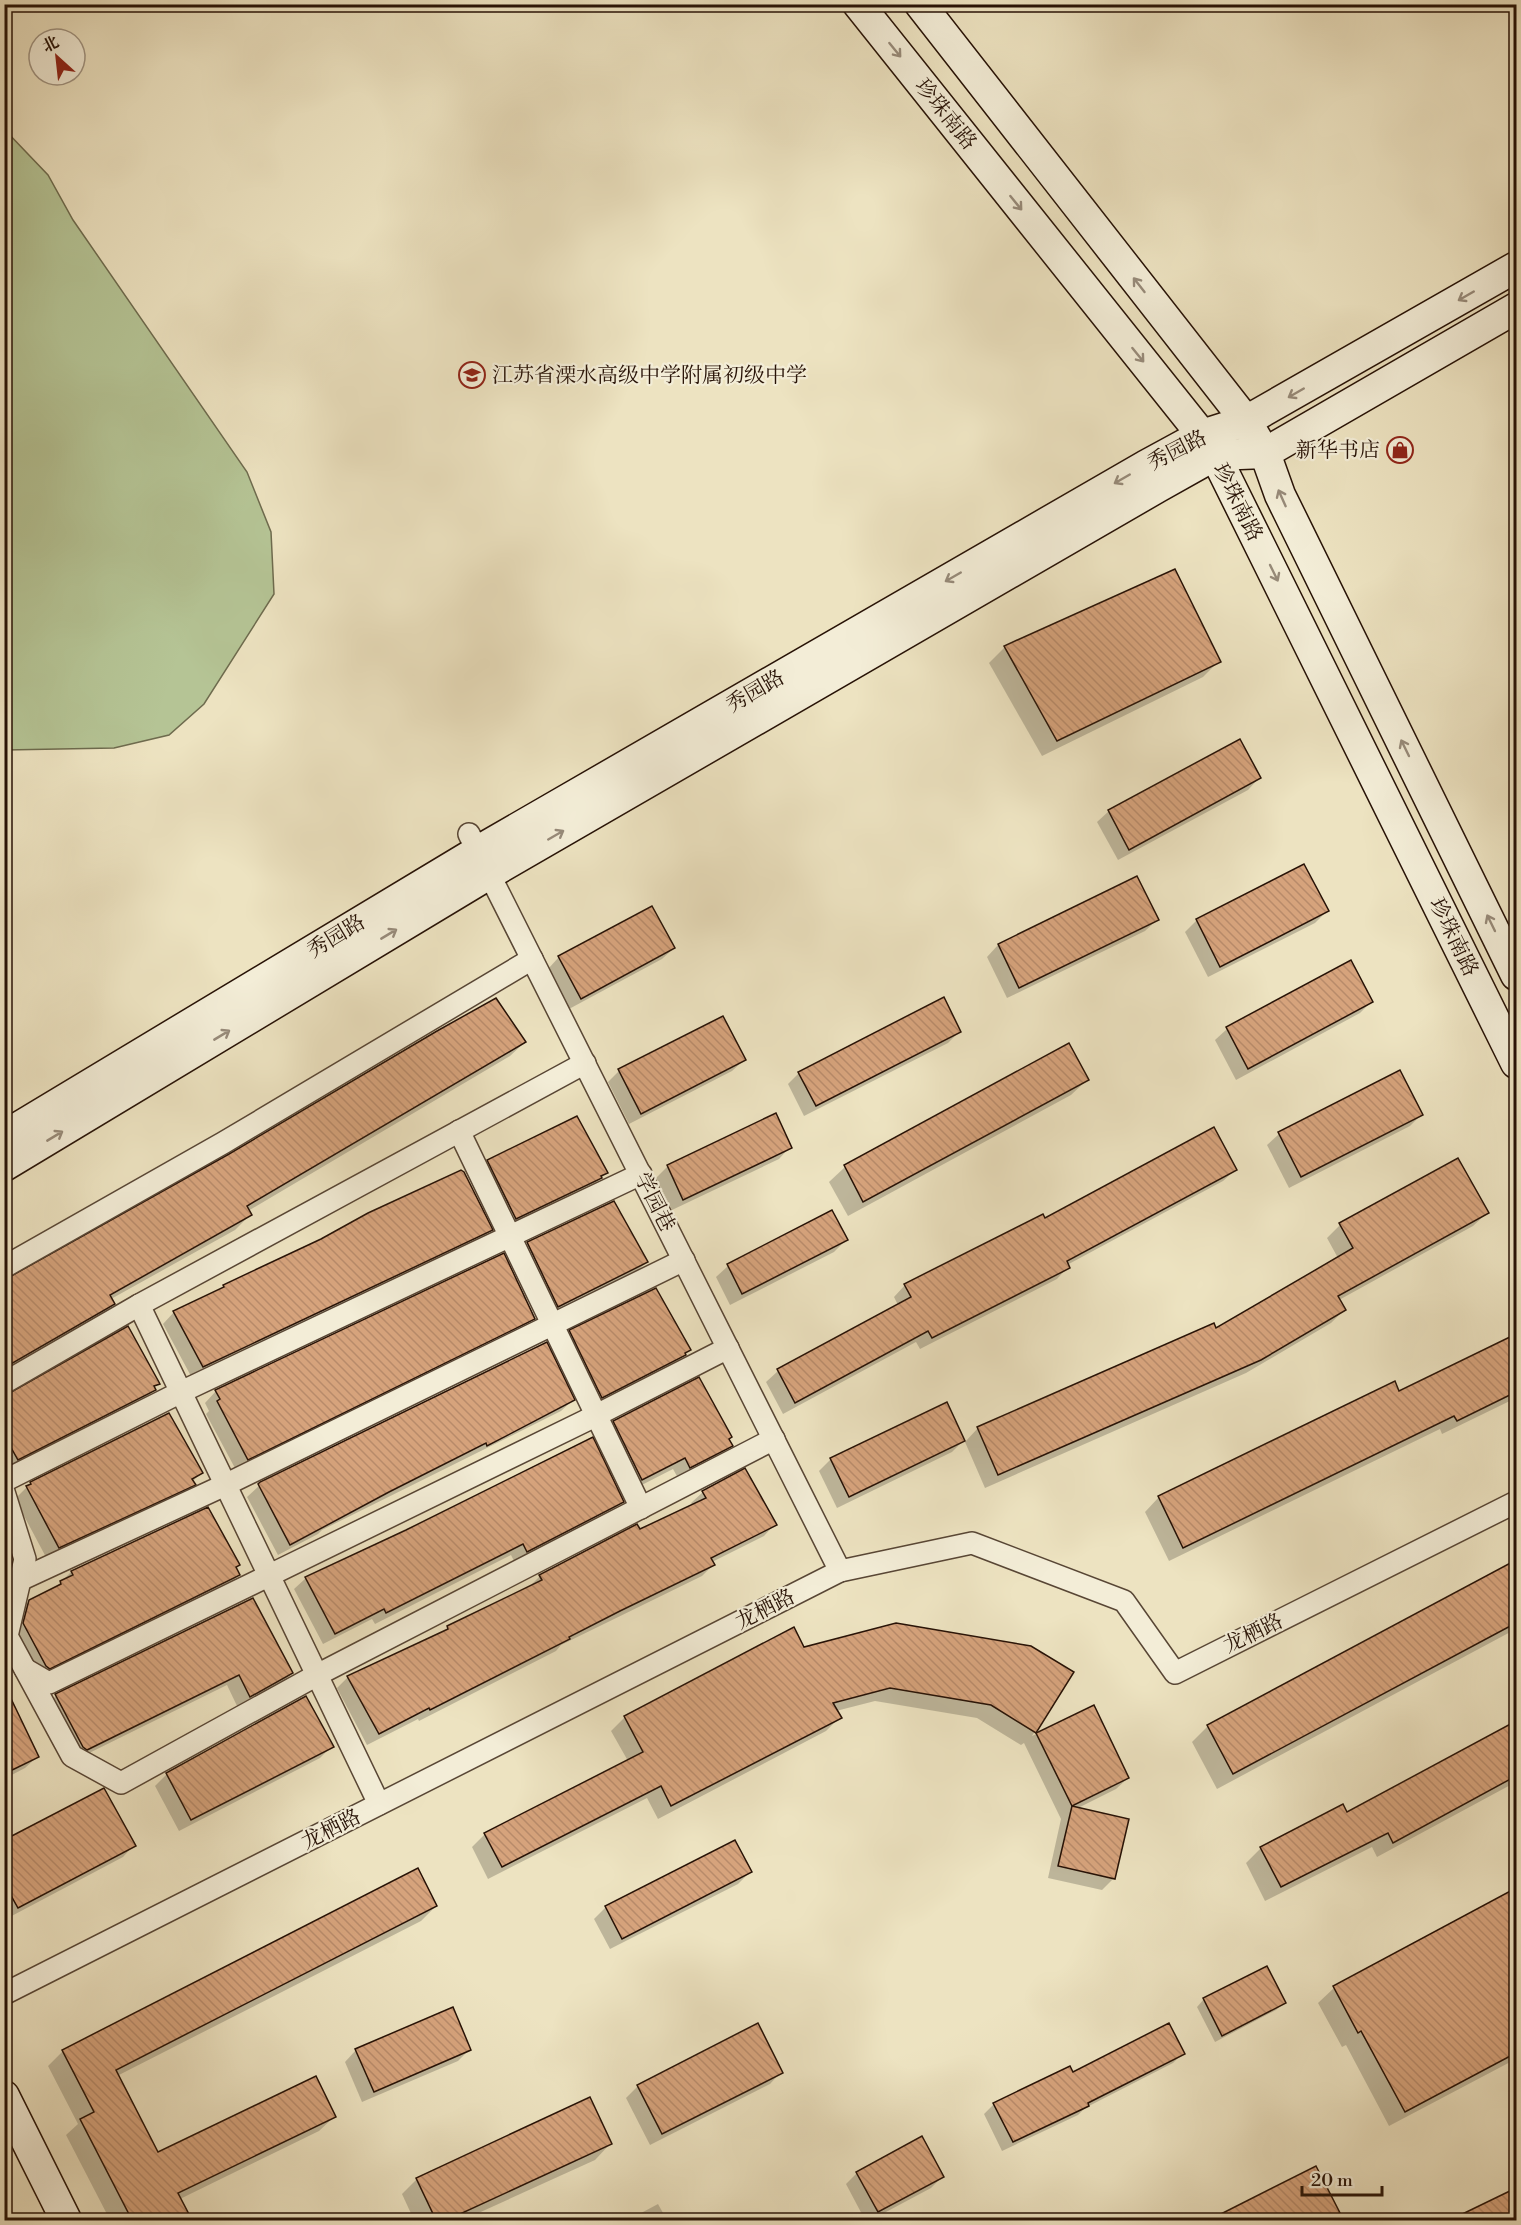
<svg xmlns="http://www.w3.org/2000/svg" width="1521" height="2225" font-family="'Libre Bodoni','Noto Serif SC',serif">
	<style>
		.park { fill: #b5c495; stroke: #6e6b4e; stroke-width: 1.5 }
		.shadow { fill: #0003 }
		.building { fill: url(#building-back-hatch); stroke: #271206; stroke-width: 1.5 }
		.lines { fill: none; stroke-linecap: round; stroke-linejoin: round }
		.street-casing { stroke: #584635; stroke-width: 24 }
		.secondary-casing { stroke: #271206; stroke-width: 33 }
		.street { stroke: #f3edd7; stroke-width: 21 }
		.secondary { stroke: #f3edd7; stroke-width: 30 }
		.oneway { stroke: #978a79 }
		.labels { text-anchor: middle; stroke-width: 4.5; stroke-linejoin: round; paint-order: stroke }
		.street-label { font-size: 21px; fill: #271206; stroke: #f3edd7 }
		.poi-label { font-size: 21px; fill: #271206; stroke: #f3edd7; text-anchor: start }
	</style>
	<defs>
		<pattern id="building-back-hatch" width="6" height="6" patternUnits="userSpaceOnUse" patternTransform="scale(1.5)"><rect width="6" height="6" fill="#d6a37c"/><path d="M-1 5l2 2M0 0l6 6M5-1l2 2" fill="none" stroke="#b88b6a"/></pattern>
	</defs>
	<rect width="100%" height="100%" fill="#ede3c1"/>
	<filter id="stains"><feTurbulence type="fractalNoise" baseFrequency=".00333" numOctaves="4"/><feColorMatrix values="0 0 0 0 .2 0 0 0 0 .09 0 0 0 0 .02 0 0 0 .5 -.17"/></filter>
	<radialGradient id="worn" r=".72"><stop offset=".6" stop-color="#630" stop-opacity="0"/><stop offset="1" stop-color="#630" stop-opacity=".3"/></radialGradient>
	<!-- park -->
	<path class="park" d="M5,130l43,45 25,45 174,252 24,60 3,62 -70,110 -35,31 -55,13 -109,2z"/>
	<!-- shadow -->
	<g class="shadow">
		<path d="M1005,647l214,14 -16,16 -161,79 -53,-93z"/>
		<path d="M1259,778l-11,12 -130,70 -21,-38 12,-11z"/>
		<path d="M1137,878l20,42 -12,11 -138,67 -20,-41 11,-12z"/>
		<path d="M1327,911l-12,12 -107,54 -23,-45 12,-12z"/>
		<path d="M674,948l-12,11 -93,50 -21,-40 11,-12z"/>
		<path d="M1350,962l21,40 -11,11 -124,67 -21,-40 12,-11z"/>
		<path d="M960,1031l-12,12 -144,73 -16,-32 11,-11z"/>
		<path d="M525,1042l-15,14 -262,155 2,4 -15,15 -124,69 3,5 -15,14 -95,55v-90z"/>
		<path d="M1069,1045l18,35 -16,15 -223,121 -19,-34 16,-15z"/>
		<path d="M744,1060l-12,11 -103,53 -21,-42 11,-11z"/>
		<path d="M1421,1115l-11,11 -121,62 -22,-43 12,-11z"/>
		<path d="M790,1147l-11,12 -107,51 -16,-32 12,-12z"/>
		<path d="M488,1162l118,11 -17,17 -85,40 -27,-57z"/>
		<path d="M1235,1170l-12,11 -156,84 1,2 -11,12 -137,70 -4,-7 -133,72 -17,-32 12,-11 120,-66 -4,-8 11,-12 139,-65z"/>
		<path d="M1487,1213l-14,13 -134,74 5,10 -13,13 -85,50 -261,115 -20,-46 13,-14 237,-98 123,-72 -11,-20 13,-13z"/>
		<path d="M491,1230l-12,11 -287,137 -29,-54 11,-12 45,-21 5,-5z"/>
		<path d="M846,1240l-12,12 -104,53 -14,-28 12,-11z"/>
		<path d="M528,1243l119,19 -12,11 -88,45 -31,-63z"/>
		<path d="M534,1318l-12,12 -286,140 -30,-56 3,-3 -4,-8 11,-12z"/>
		<path d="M570,1332l119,18 -16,16 -83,42 -31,-65z"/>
		<path d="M1516,1335v63l-74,36 -2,-5 -271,132 -24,-49 14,-15 240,-104z"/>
		<path d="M158,1383l-5,5 1,2 -15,15 -135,68v-76z"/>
		<path d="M573,1400l-12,11 -239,119 -4,4 -40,21 -31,-58 12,-11z"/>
		<path d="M614,1422l114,17 3,7 -11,11 -42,21 -5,-9 -43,22 -28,-57z"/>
		<path d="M963,1441l-11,11 -115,56 -18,-37 12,-12z"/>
		<path d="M201,1473l-9,9 2,2 -12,12 -135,63 -32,-60 16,-16z"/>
		<path d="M703,1492l72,32 -11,12 -52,26 1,3 -11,11 -96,47 -45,22 -5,6 -137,70 -1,-2 -51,26 -30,-57 11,-11 95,-44 5,-5 81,-41 11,-11 153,-70 -2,-3z"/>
		<path d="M622,1502l-11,11 -96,50 -4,-8 -136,69 -3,-5 -49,25 -29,-55 12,-11z"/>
		<path d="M1516,1562v67l-299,160 -25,-47 15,-15z"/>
		<path d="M235,1568l4,7 -12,11 -190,93 -25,-43 5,-23 12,-12 25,-12 17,-17z"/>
		<path d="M252,1600l40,73 -12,12 -42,23 -11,-23 -152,75 -31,-53 12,-11z"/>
		<path d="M804,1649l268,23 -40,64 61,-29 35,71 -12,11 -40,20 38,69 -12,12 -54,-12 13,-59 -37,-76 -3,2 -44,-27 -102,-17 -39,10 4,6 -14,14 -168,88 -11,-21 -159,81 -16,-32 13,-13 143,-73 -17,-30 14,-14z"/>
		<path d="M4,1699l33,58 -12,11 -21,11z"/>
		<path d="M1516,1723v59l-139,75 -5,-10 -107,54 -19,-38 15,-15 85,-34z"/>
		<path d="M332,1746l-12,12 -141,73 -24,-45 12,-12z"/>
		<path d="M4,1842l130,3 -11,12 -117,62z"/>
		<path d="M750,1872l-12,12 -128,65 -16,-30 12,-12z"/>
		<path d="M1516,1890v169l-127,67 -43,-81 -4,2 -24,-44 16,-15z"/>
		<path d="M436,1906l-15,15 -304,155 40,78 177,-37 -15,14 -139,68 11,21h-81l-44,-85 12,-11 -30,-58 15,-15z"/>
		<path d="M1204,1999l80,4 -8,7 -61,32 -18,-35z"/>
		<path d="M757,2025l24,47 -11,12 -120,61 -24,-47 12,-12z"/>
		<path d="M470,2049l-12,12 -96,41 -17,-40 11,-12z"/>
		<path d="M1183,2053l-10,10 -88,45 -7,7 -76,36 -18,-37 10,-10 78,-30z"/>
		<path d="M610,2144l-15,16 -132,60h-49l-12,-26 15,-15z"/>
		<path d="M1315,2168l23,45 -8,7h-117z"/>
		<path d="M857,2173l85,4 -11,11 -60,32h-6l-19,-36z"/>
		<path d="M1516,2190v30h-61l2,-2z"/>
		<path d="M658,2204l9,16h-39z"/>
	</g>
	<!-- building -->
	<g class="building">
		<path d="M1175,569l46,93 -164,79 -53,-95z"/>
		<path d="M1240,739l21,39 -132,72 -21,-40z"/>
		<path d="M1304,864l25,47 -109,56 -24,-48z"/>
		<path d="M1137,876l22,44 -140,68 -21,-44z"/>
		<path d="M652,906l23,42 -94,51 -23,-43z"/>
		<path d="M1351,960l22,42 -125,67 -22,-42z"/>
		<path d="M944,997l17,35 -145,74 -18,-34z"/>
		<path d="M496,998l30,44 -279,164 5,9 -142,80 5,9 -111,64v-88l225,-126 208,-123z"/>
		<path d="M723,1016l23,44 -105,54 -23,-45z"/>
		<path d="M1069,1043l20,37 -226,122 -19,-37z"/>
		<path d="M1400,1070l23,45 -122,62 -23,-45z"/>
		<path d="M776,1113l16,35 -109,52 -16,-35z"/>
		<path d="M577,1116l31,57 -7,3 1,2 -86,41 -29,-59z"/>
		<path d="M1214,1127l23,43 -170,91 3,7 -138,70 -4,-7 -133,72 -18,-34 134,-72 -7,-13 139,-70 2,4z"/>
		<path d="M1458,1158l31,55 -151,83 8,14 -85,50 -263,115 -21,-48 237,-104 2,5 137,-80 -14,-25z"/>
		<path d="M461,1170l3,2 29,58 -290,137 -30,-56 51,-24 -1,-2 98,-46 47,-26z"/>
		<path d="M614,1201l34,61 -90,45 -31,-65z"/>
		<path d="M832,1210l16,30 -106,54 -15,-30z"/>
		<path d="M504,1253l31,66 -287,141 -31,-59 3,-2 -5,-9z"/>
		<path d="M656,1288l35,62 -6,3 1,2 -84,43 -33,-68z"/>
		<path d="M128,1326l32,58 -6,2 2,4 -138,70 -14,-25v-39z"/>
		<path d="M1516,1334v58l-59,29 -3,-5 -271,132 -25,-52 237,-115 4,10z"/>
		<path d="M547,1342l28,58 -88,46 -1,-3 -97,49 -99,53 -32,-61 2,-2z"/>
		<path d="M699,1377l33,60 -3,2 4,7 -43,22 -5,-10 -43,22 -29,-59z"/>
		<path d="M947,1402l18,39 -116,56 -19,-39z"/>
		<path d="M169,1413l34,60 -11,6 4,6 -137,63 -33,-62 5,-2 -1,-2z"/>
		<path d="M593,1437l31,65 -97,50 -4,-8 -137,69 -2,-4 -49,25 -30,-57 101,-47z"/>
		<path d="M745,1468l32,57 -66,33 4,7 -95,46 -51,26 1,2 -140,71 -1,-2 -50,26 -32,-58 101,-47 -1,-3 95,-46 -3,-5 98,-51 3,5 66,-31 -4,-7z"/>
		<path d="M208,1507l32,58 -4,2 4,8 -190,94 -4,-3 -23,-43 6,-23 32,-16 -1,-3 13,-6 -2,-4z"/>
		<path d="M1516,1560v63l-283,151 -26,-49z"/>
		<path d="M253,1598l40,75 -43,24 -11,-22 -152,75 -4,-3 -28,-53z"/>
		<path d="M896,1623l135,23 43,26 -38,61 -45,-28 -101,-17 -57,15 9,15 -171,88 -10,-20 -159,81 -18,-34 159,-81 -19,-36 170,-89 10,20z"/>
		<path d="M4,1684l35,73 -35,17z"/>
		<path d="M306,1696l28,51 -143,73 -25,-47z"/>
		<path d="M1094,1705l35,73 -57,28 -36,-73z"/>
		<path d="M1516,1721v55l-123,67 -5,-10 -107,54 -21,-40 83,-43 4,8z"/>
		<path d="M104,1788l32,58 -118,62 -14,-25v-43z"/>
		<path d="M1072,1806l57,13 -14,60 -57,-13z"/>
		<path d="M735,1840l17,32 -130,67 -17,-33z"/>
		<path d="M418,1868l19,38 -321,164 42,82 158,-76 20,41 -158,76 14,27h-60l-52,-101 14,-7 -32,-62z"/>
		<path d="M1516,1888v165l-111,59 -44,-81 -3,2 -25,-47z"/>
		<path d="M1267,1966l19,37 -64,33 -19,-38z"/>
		<path d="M453,2007l18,43 -97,42 -19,-43z"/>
		<path d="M758,2023l25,50 -121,61 -25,-49z"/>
		<path d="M1169,2023l16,31 -97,49 1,3 -76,36 -20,-39 77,-37 3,6z"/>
		<path d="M590,2097l22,47 -165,76h-11l-20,-42z"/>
		<path d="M922,2136l22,41 -66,35 -22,-40z"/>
		<path d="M1316,2166l24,47 -15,7h-116z"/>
		<path d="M1516,2188v32h-66z"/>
	</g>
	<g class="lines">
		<defs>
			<g id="street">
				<path d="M469,834l371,737"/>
				<path d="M459,1131l182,377"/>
				<path d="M4,1267l219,-124 309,-184"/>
				<path d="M139,1305l240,499"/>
				<path d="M4,1383l135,-78 446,-242"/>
				<path d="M4,1481l177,-89 460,-218"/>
				<path d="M4,1492l21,67 -18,77 65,120 49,27 196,-108 457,-236"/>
				<path d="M20,1580l205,-95 459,-225"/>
				<path d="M25,1669l24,14 536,-262 143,-73"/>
				<path d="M4,1994l836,-423 132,-28 152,58 51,72 341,-171"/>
			</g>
			<g id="secondary">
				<path d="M858,4l344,431 13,20 301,608"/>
				<path d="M920,4l326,417 19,32 15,42 236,480"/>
				<path d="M4,1136l474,-285 667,-385 57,-31 44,-14 270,-154"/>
				<path d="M4,1166l485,-292 669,-387 57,-32 50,-2 251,-145"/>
				<path d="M4,2096l62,124"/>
			</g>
		</defs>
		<!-- street casing -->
		<use href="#street" class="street-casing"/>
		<!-- secondary casing -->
		<use href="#secondary" class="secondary-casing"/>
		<!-- street -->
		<use href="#street" class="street"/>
		<!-- secondary -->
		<use href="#secondary" class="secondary"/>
	</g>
	<!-- one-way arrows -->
	<defs><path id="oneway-shaft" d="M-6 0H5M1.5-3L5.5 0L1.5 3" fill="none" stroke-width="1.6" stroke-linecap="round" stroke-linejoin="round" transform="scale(1.5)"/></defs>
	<g class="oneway">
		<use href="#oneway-shaft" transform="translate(895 50) rotate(51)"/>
		<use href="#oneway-shaft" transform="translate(1016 203) rotate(51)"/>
		<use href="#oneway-shaft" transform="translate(1139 285) rotate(-128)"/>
		<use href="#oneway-shaft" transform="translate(1466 296) rotate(150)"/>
		<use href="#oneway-shaft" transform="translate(1138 355) rotate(51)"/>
		<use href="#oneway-shaft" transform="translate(1296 393) rotate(150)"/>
		<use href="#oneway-shaft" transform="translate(1122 479) rotate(150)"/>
		<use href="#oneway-shaft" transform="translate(1282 498) rotate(-114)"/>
		<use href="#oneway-shaft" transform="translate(1274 573) rotate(64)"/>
		<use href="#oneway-shaft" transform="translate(953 577) rotate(150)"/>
		<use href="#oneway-shaft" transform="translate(1405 748) rotate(-116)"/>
		<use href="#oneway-shaft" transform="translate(556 835) rotate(-30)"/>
		<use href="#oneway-shaft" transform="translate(1491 923) rotate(-116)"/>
		<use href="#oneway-shaft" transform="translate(389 934) rotate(-31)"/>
		<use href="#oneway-shaft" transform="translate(222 1035) rotate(-31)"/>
		<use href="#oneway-shaft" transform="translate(55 1136) rotate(-31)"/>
	</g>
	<!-- icons -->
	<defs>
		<symbol id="school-ring" viewBox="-11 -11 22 22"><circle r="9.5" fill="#f3edd7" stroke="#8f2418" stroke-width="1.5"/><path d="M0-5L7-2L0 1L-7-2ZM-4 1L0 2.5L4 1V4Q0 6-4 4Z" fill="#8f2418"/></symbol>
		<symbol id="shop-ring" viewBox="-11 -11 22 22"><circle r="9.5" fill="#f3edd7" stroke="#8f2418" stroke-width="1.5"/><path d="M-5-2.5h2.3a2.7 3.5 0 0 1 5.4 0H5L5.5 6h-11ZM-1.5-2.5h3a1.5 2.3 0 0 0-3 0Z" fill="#8f2418"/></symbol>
	</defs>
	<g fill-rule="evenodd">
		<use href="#school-ring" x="457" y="360" width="30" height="30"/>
		<use href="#shop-ring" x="1385" y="435" width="30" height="30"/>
	</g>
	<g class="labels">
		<!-- street labels -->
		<g class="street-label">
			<text transform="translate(946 114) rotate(51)" y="7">珍珠南路</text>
			<text transform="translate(1177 450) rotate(-27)" y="7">秀园路</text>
			<text transform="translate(1238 502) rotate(63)" y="7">珍珠南路</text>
			<text transform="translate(755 691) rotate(-30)" y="7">秀园路</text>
			<text transform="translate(336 936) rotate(-31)" y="7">秀园路</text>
			<text transform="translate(1454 937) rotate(64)" y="7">珍珠南路</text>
			<text transform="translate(655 1202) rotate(63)" y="7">学园巷</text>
			<text transform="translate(765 1609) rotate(-27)" y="7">龙栖路</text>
			<text transform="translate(1253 1633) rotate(-26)" y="7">龙栖路</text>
			<text transform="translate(331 1829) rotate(-27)" y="7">龙栖路</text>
		</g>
		<!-- poi labels -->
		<g class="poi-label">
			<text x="492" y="382">江苏省溧水高级中学附属初级中学</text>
			<text x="1380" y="457" text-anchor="end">新华书店</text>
		</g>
	</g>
	<!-- margin -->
	<rect width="1521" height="2225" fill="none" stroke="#ede3c1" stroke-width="24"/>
	<rect x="6" y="6" width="1509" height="2213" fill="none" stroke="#271206" stroke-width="3"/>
	<rect x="12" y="12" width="1497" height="2201" fill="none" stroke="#271206" stroke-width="1.5"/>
	<!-- north arrow -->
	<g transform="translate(57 57) rotate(333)"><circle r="28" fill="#f3edd7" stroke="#a19583" stroke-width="1.5"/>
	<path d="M0-4.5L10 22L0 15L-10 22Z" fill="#8f2418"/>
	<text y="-9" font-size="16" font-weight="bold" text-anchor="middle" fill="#271206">北</text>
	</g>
	<!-- scale -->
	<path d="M1302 2186v9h80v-9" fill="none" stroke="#271206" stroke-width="3"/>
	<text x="1311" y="2186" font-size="18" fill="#271206" stroke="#f3edd7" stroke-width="4.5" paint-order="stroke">20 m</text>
	<rect width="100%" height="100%" filter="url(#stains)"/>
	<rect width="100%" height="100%" fill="url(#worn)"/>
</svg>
